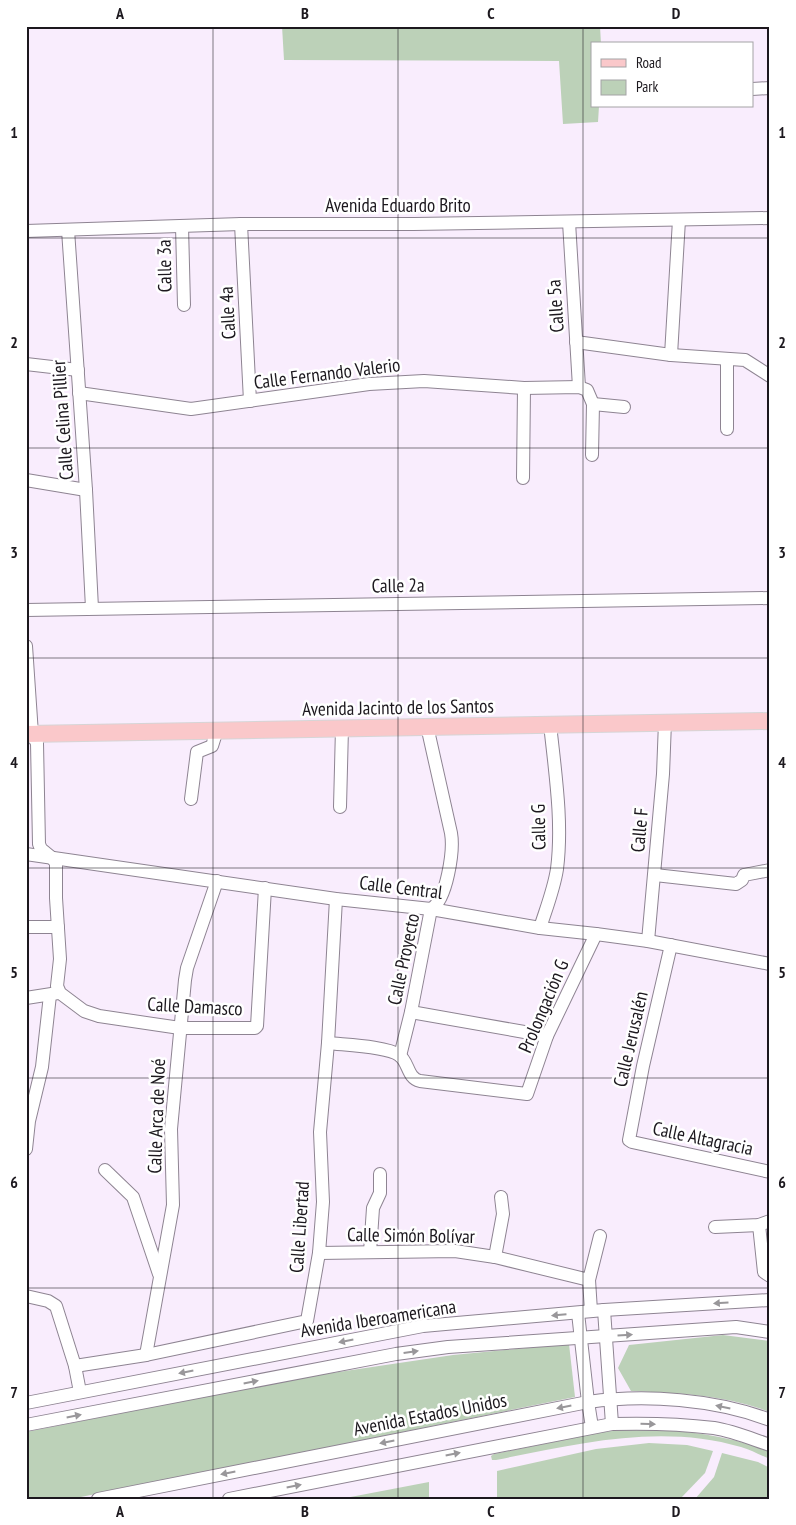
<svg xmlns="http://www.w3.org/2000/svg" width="796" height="1525" font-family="'PT Sans Narrow',sans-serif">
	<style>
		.green { fill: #bcd1b8 }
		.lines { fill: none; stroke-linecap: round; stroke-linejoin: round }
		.minor-casing { stroke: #8e8492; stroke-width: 14 }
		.major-casing { stroke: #d6d5d6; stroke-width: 18 }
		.minor { stroke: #fff; stroke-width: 12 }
		.major { stroke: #fac8ca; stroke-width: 16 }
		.oneway { fill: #99979a }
		.grid { fill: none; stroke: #1c181e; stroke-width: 1; stroke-opacity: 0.55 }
		.labels { text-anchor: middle; stroke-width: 5; stroke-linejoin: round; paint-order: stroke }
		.street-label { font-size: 19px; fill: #1c181e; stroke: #fff }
		.neatline { fill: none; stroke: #1c181e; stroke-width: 2 }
		.grid-label { font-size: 16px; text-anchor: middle; font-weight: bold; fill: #1c181e }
	</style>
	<rect width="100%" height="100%" fill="#f9edfd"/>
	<!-- green -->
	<g class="green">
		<path d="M282,26h318l1,18h-9v62h7l-1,16 -35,2 -4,-63 -275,-1z"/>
		<path d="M723,1335l47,6v71c-45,-17 -92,-19 -139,-21l-13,-23 11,-23z"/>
		<path d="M569,1344l6,53 -504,102h-45v-67l272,-54 155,-23z"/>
		<path d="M642,1428c44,3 87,7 128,24v7c-10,-4 -19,-9 -29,-12 -81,-24 -165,-3 -245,13h-4l-1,-4 3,-2 108,-22z"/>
		<path d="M649,1443l38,2 26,6 -8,22 -25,26h-183v-28l99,-22z"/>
		<path d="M722,1453l36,9 12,6v31h-75l19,-22z"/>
		<path d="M429,1482v17h-89z"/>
	</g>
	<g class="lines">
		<defs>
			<g id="minor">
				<path d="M752,89l18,-1"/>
				<path d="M569,222l10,165"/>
				<path d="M241,224l9,177"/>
				<path d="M182,226l2,79"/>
				<path d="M68,230l18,260 6,118"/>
				<path d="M26,231l215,-7h173l356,-6"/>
				<path d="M576,342l95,13 74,5 25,16"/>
				<path d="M671,355l8,-135"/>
				<path d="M26,364l52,6"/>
				<path d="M79,393l112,16 178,-25 55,-3 100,7 55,-1 8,3 6,14 -1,51"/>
				<path d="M593,404l31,3"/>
				<path d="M727,429v-70"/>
				<path d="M523,478l1,-90"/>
				<path d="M26,480l60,10"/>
				<path d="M26,610l744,-12"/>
				<path d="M26,646l6,88 5,9 2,101 2,5 11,9 4,5v35l4,61 -3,27 3,7 24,18 15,5 81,12h75l2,-2 8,-138"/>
				<path d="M191,799l6,-47 15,-6 5,-16"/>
				<path d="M340,807l2,-79"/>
				<path d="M26,854l310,45 95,10 109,19 56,6 52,7 122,23"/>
				<path d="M655,875l81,9 6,-4 2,-5 26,-5"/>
				<path d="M26,927h32"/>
				<path d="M540,928c6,-19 14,-39 17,-59 6,-47 -2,-97 -7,-145"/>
				<path d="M648,941l15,-167 2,-52"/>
				<path d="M671,945l-28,121 -14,74 3,2 138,30"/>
				<path d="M26,998l32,-5"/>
				<path d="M411,1012l136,24"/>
				<path d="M328,1043c17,2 58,3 71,12 10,7 8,23 21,26l107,13 20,-58 49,-102"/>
				<path d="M400,1056l11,-44 20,-103c16,-9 23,-59 20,-76l-24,-107"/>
				<path d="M26,1149l3,-28 13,-54 8,-72"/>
				<path d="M105,1170l28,27 26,77"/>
				<path d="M759,1225l5,47 6,4"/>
				<path d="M715,1227l44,-2 11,-4"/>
				<path d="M370,1252l3,-44 7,-15v-19"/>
				<path d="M319,1253l136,-2 40,6 94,23"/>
				<path d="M495,1257l8,-43 -2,-17"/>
				<path d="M26,1296l22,5 8,5 19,60 5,26"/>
				<path d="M604,1310l8,114"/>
				<path d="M591,1311l-2,-31 11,-44"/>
				<path d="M578,1313l10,89 4,25"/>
				<path d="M146,1355l27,-150 -2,-76 14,-149 2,-12 30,-87"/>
				<path d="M75,1366l71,-11 161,-34 12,-68 4,-51 -3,-70 8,-89 8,-144"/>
				<path d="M26,1403l397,-77 181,-16 166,-10"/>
				<path d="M26,1425l370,-71 52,-7 288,-20 34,5"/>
				<path d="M98,1499l490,-97c57,-8 127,-3 182,18"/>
				<path d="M229,1499l383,-75c34,-1 69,0 102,4 19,3 38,11 56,17"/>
			</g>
			<path id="major" d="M26,734l744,-13"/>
		</defs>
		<!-- minor casing -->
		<use href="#minor" class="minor-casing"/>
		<!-- major casing -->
		<use href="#major" class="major-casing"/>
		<!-- minor -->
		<use href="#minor" class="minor"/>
		<!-- major -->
		<use href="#major" class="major"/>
	</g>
	<!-- one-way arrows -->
	<defs><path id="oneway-solid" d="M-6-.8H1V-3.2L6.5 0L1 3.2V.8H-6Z" transform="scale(1.25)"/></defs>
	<g class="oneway">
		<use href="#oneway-solid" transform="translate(721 1303) rotate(176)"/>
		<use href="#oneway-solid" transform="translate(559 1315) rotate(175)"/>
		<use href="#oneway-solid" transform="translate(625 1335) rotate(-4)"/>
		<use href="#oneway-solid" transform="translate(346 1341) rotate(169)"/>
		<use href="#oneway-solid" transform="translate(411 1352) rotate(-8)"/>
		<use href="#oneway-solid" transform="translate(186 1372) rotate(169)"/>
		<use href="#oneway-solid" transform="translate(251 1382) rotate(-11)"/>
		<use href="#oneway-solid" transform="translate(564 1407) rotate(169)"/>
		<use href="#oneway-solid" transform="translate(723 1407) rotate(-168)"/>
		<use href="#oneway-solid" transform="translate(74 1416) rotate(-11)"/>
		<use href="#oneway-solid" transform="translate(648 1424) rotate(2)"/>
		<use href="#oneway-solid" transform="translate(387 1442) rotate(169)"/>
		<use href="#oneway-solid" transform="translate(453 1454) rotate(-11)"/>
		<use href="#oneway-solid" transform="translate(228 1473) rotate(169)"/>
		<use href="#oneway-solid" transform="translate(294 1486) rotate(-11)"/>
	</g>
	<!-- grid -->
	<path class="grid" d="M213,26v1473M398,26v1473M583,26v1473M26,238h744M26,448h744M26,658h744M26,868h744M26,1078h744M26,1288h744"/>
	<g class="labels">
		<!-- street labels -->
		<g class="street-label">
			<text x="398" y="212">Avenida Eduardo Brito</text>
			<text transform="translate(164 266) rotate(-91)" y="7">Calle 3a</text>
			<text transform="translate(555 306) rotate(-94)" y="7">Calle 5a</text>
			<text transform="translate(227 313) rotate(-93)" y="7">Calle 4a</text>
			<text transform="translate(327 373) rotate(-7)" y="7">Calle Fernando Valerio</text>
			<text transform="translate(62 420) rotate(-94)" y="7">Calle Celina Pillier</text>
			<text transform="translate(398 585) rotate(-1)" y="7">Calle 2a</text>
			<text transform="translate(398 707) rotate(-1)" y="7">Avenida Jacinto de los Santos</text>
			<text transform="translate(538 827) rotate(-91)" y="7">Calle G</text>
			<text transform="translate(639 830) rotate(-85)" y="7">Calle F</text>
			<text transform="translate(401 887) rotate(7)" y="7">Calle Central</text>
			<text transform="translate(403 959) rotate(-78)" y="7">Calle Proyecto</text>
			<text transform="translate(195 1006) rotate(3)" y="7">Calle Damasco</text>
			<text transform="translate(543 1006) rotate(-67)" y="7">Prolongación G</text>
			<text transform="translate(630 1039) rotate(-77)" y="7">Calle Jerusalén</text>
			<text transform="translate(156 1116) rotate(-88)" y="7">Calle Arca de Noé</text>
			<text transform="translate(703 1138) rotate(12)" y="7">Calle Altagracia</text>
			<text transform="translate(299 1227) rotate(-86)" y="7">Calle Libertad</text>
			<text transform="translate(411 1235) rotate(1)" y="7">Calle Simón Bolívar</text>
			<text transform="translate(378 1318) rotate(-9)" y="7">Avenida Iberoamericana</text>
			<text transform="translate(430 1414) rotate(-11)" y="7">Avenida Estados Unidos</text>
		</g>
	</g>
	<!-- border -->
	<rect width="796" height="1525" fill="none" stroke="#ffffff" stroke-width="55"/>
	<!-- legend -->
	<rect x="591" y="42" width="162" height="65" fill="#ffffff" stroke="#a4a3a5"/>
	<rect x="601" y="59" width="25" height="8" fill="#fac8ca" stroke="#a4a3a5"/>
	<text x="636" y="68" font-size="15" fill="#1c181e">Road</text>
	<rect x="601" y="80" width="25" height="15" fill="#bcd1b8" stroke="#a4a3a5"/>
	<text x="636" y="92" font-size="15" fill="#1c181e">Park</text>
	<rect x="28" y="28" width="740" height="1470" class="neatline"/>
	<g class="grid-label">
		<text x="120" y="19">A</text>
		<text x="305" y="19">B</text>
		<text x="491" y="19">C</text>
		<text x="676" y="19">D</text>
		<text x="14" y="138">1</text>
		<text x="782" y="138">1</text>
		<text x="14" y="348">2</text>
		<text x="782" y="348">2</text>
		<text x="14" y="558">3</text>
		<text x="782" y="558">3</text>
		<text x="14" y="768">4</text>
		<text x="782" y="768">4</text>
		<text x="14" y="978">5</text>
		<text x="782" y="978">5</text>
		<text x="14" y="1188">6</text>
		<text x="782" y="1188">6</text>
		<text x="14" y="1398">7</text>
		<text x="782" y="1398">7</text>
		<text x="120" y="1517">A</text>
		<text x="305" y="1517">B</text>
		<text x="491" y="1517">C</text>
		<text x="676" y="1517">D</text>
	</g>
</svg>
